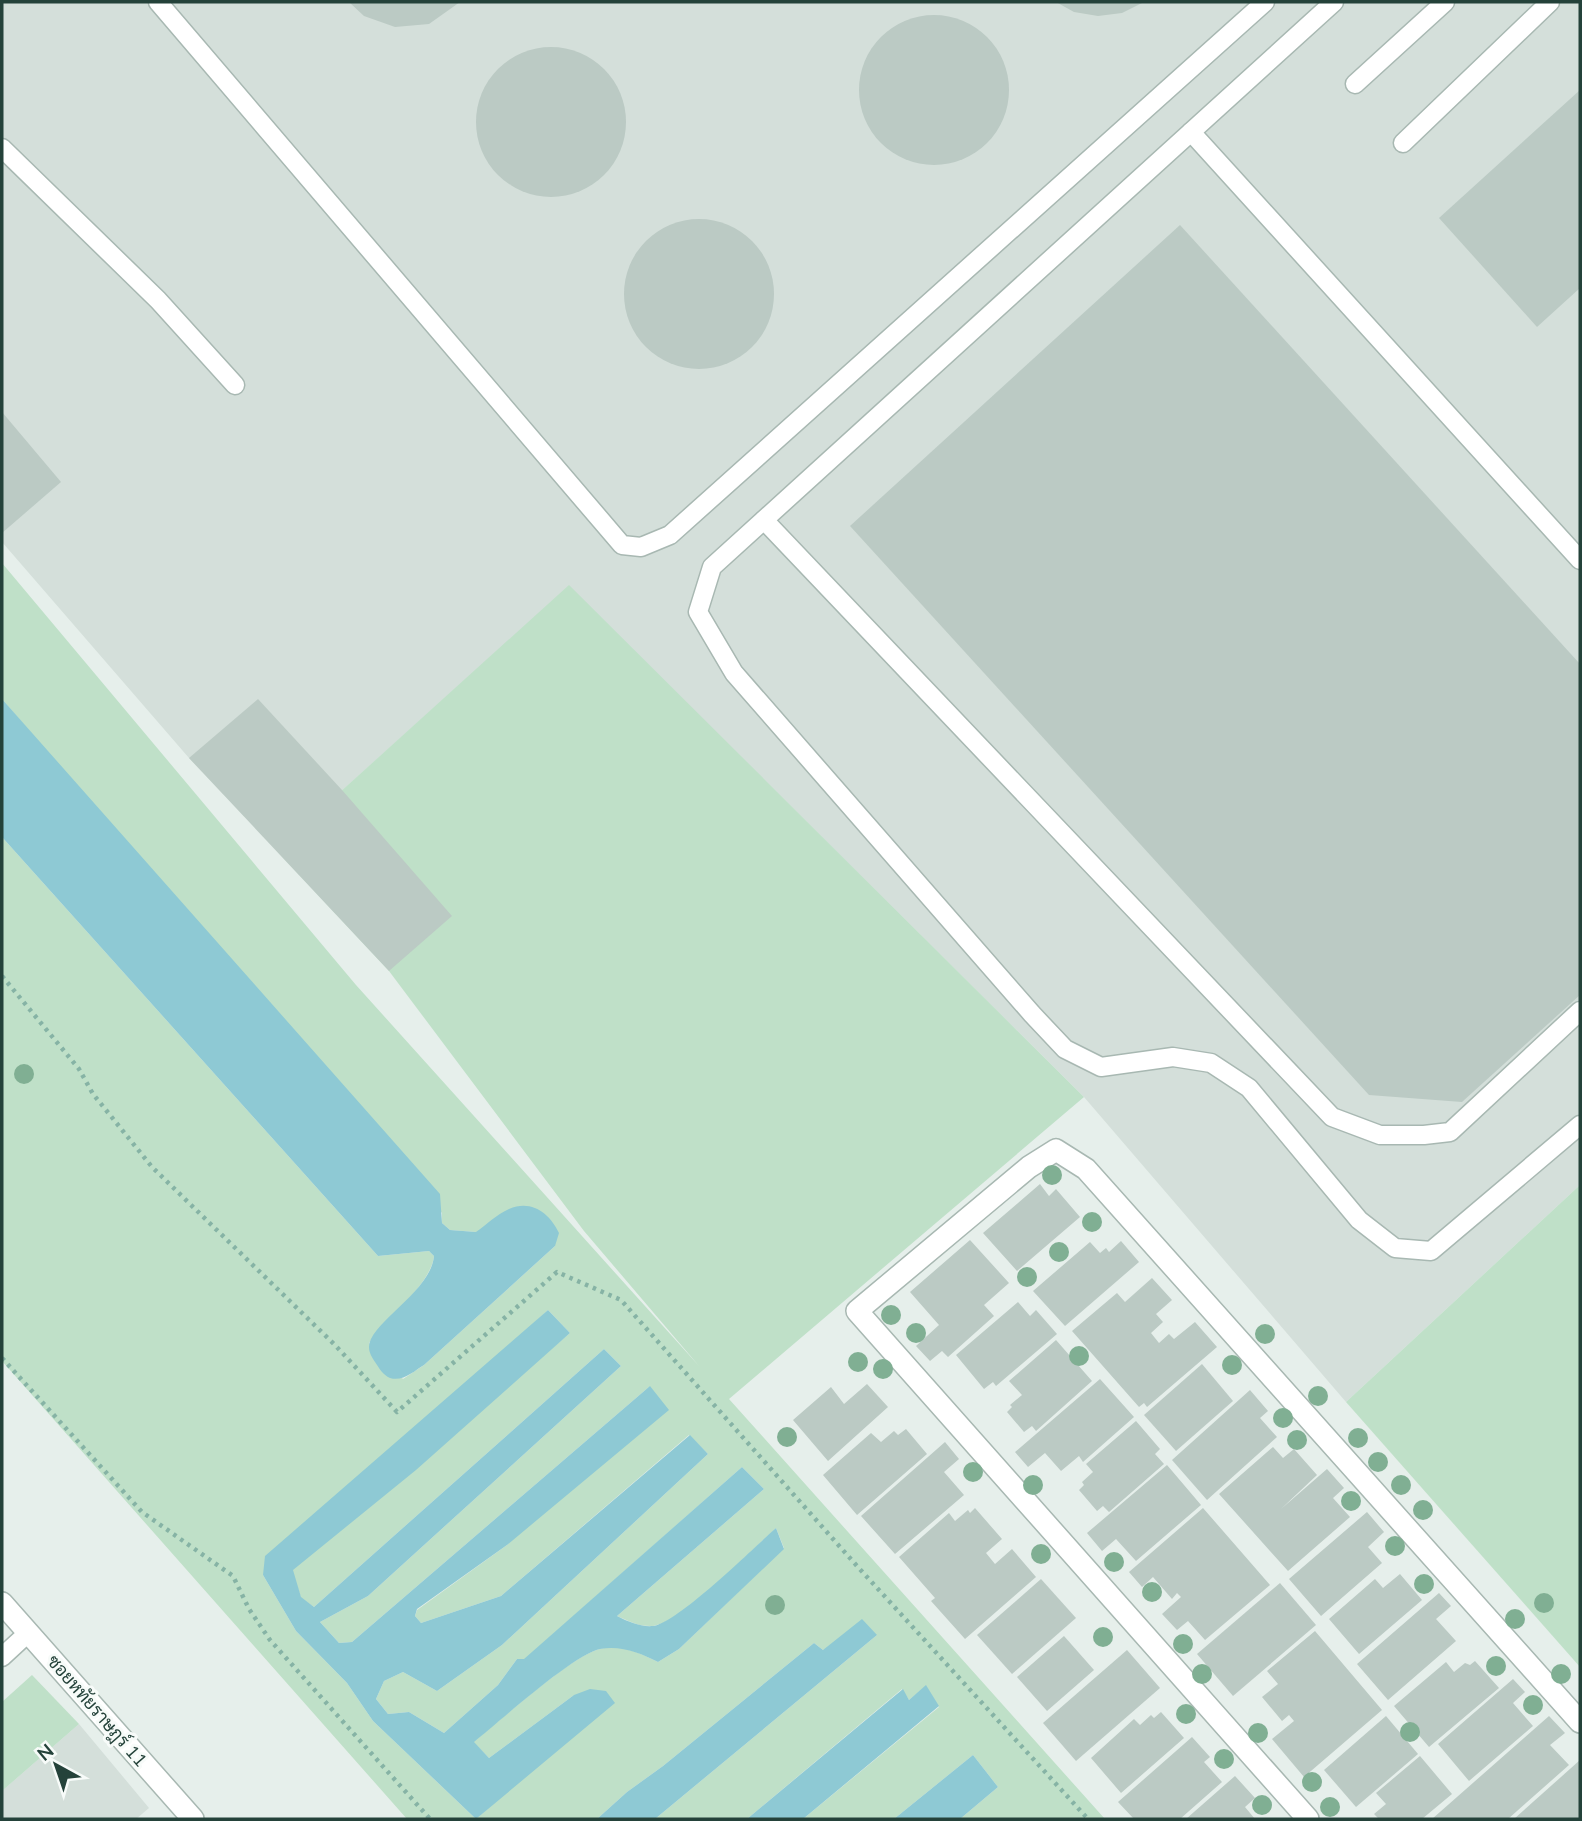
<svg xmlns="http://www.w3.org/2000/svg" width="1582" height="1821" font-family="'Nunito Sans',Sarabun,sans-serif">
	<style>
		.built { fill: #d4dfda }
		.green { fill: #bfe0c8; fill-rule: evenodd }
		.water { fill: #8ec9d4 }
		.building { fill: #bbcac4 }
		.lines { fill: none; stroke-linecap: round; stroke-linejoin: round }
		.service-casing { stroke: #a8b8b2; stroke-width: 21 }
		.minor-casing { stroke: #a8b8b2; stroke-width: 24 }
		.path { stroke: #86b3a5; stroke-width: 4.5; stroke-dasharray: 3.5 5; stroke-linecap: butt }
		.service { stroke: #fff; stroke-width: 18 }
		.minor { stroke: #fff; stroke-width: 21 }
		.tree { fill: #80af93 }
		.labels { text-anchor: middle; stroke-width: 6; stroke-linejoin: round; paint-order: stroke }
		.street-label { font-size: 18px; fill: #24423a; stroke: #f7fbf9 }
	</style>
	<rect width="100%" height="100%" fill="#e6efeb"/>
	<!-- built -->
	<g class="built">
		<path d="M2,2h1578v1183l-234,217 -262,-305 -515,-511 -293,264 -87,-92 -187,-216z"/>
		<path d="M79,1724l70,84 -13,11h-134v-28z"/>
	</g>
	<!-- green -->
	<g class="green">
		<path d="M2,563l354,422 343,381 -115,-135 -195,-260 -113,-121 293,-265 515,512 -355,302 376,420h-145l38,-32 -25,-32 -79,64h-91l136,-112 -13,-21 -17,14 -7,-11 -155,130h-92l222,-184 -54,15 -9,-7 -151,123 -36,26 -30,27h-190l-405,-458v-524l376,419 51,-5 5,5c-3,28 -47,62 -65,87l34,36 21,-14 131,-119 -79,-14 -26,-2 -8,-7v-10l-440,-514zM548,1310l22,23 -278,237 9,28 13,9 290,-258 17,17 -253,230 -48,26 19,21 13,-1 298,-256 -143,159 -90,65 -2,6 6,7 80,-27 188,-161 19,19 -206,191 -65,46 -34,-19 -19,9 -8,18 12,15 21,-2 35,21 54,-48 19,-26 7,1 218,-193 22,22 -147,127c12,5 22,11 36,10 28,-3 99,-76 123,-98l8,20 -105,101 -21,13c-18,-9 -37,-18 -58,-13 -27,5 -101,73 -127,93l16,16 85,-63 -61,91 -37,33 -103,-98 -26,-38 -51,-52 -33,-56z"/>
		<path d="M1580,1185v482l-234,-265z"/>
		<path d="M32,1675l47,49 -77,67v-89z"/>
	</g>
	<!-- water -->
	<g class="water">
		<path d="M2,699l438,495 2,29 8,7 26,2c10,-7 21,-18 33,-23 23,-10 41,5 50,24l-4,13 -131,119c-10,6 -21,17 -34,13 -7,-3 -11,-10 -15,-16 -3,-5 -6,-9 -6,-15 0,-24 62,-55 65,-91l-5,-5 -51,5 -376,-419z"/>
		<path d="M548,1310l22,23 -154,137 -123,100 8,27 13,10 290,-258 17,17 -253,230 -48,26 19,21 13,-1 298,-256 19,24 -162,135 -90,64 -2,7 6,7 80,-27 189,-161 18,19 -206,191 -65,46 -34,-19 -19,9 -8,18 12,15 21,-2 35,21 54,-48 19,-26h7l218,-192 22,22 -147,127c12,6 23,11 36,10 26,-4 100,-78 123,-98l8,21 -105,100 -21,13c-18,-9 -37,-17 -58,-13 -26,5 -101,73 -126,93l15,16 85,-63 16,-6 16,2 9,12 -139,116 -103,-98 -26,-38 -51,-52 -33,-56 2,-19z"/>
		<path d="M862,1619l15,16 -222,184h-58l30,-27 36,-26 151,-123 9,7z"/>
		<path d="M926,1685l13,21 -136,113h-56l156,-130 6,11z"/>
		<path d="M973,1755l25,32 -38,32h-66z"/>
	</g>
	<!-- building -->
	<g class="building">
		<path d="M349,2h111l-31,22 -34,3 -31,-11z"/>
		<path d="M1056,2h88l-22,11 -24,3 -24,-4z"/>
		<circle cx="934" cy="90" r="75"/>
		<circle cx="551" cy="122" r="75"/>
		<path d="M1580,90v198l-43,39 -98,-109z"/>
		<circle cx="699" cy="294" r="75"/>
		<path d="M1180,225l400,439v331l-118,107 -93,-7 -519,-569z"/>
		<path d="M2,412l59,70 -59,51z"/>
		<path d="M258,699l84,91 110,126 -63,55 -200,-213z"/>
		<path d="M1040,1184l9,12 7,-7 24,28 -63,54 -34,-38z"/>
		<path d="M970,1240l39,43 -25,22 10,11 -46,41 -6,-6 -12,10 -14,-15 23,-21 -29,-33z"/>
		<path d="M1121,1241l18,21 -74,64 -32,-35 57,-49 10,11 6,-5 3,4z"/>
		<path d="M1152,1278l20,22 -16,14 7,8 -12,11 8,10 10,-9 5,5 21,-17 22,25 -70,60 -3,-4 -5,4 -67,-76 45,-38 8,9z"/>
		<path d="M1018,1302l12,14 6,-6 21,24 -61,52 -3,-4 -9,7 -28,-34z"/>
		<path d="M1056,1340l36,41 -56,50 -4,-5 -8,6 -17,-20 5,-5 -2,-2 12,-10 -13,-14z"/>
		<path d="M1202,1364l31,37 -57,50 -32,-36z"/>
		<path d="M1100,1379l34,38 -51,45 -4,-6 -18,15 -16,-18 -17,14 -13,-15z"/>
		<path d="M867,1384l21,23 -60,54 -35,-41 38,-33 13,17z"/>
		<path d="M1250,1390l18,21 -8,7 17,19 -70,63 -35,-40z"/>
		<path d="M1136,1421l24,28 -5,5 9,10 -55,48 -6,-6 -6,5 -18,-21 5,-5 -2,-3 11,-10 -7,-8z"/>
		<path d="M906,1429l21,25 -70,61 -34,-40 48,-42 10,9 13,-11 4,4z"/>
		<path d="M945,1442l14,17 -15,13 20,23 -69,59 -34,-38z"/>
		<path d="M1273,1447l10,11 11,-9 23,26 -36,34 46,-40 17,19 -11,10 17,19 -62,54 -69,-77z"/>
		<path d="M1167,1465l34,40 -65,56 -20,-22 -14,12 -15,-18z"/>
		<path d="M975,1508l27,31 -16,14 9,11 17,-15 24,28 -71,62 -34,-38 4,-3 -36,-41 50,-44 6,8 13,-11 2,3z"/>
		<path d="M1203,1508l67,77 -65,55 -17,-19 -11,9 -15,-16 19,-17 -4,-4 -5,6 -19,-22 -11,10 -13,-15z"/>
		<path d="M1367,1512l17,20 -16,15 14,16 -61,53 -32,-37z"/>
		<path d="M1400,1574l22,26 -63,54 -30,-35 46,-40 8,9z"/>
		<path d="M1041,1579l35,39 -64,56 -35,-39z"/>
		<path d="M1280,1583l36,42 -83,71 -36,-42z"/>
		<path d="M1439,1593l12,13 -15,13 20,22 -68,59 -31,-36z"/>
		<path d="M1315,1631l67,79 -78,67 -32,-38 22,-18 -5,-6 -7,6 -20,-24 16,-13 -11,-13z"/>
		<path d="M1064,1636l30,34 -47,41 -30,-34z"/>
		<path d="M1127,1650l33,38 -84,73 -33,-38z"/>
		<path d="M1475,1661l24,27 -70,59 -35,-41 52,-44 8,10 11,-9 5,2z"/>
		<path d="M1513,1679l12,13 -12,11 20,23 -64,55 -31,-37z"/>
		<path d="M1161,1712l23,26 -63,55 -30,-35 43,-39 6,6 11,-10 3,3z"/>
		<path d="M1386,1716l32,38 -62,53 -32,-37z"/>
		<path d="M1549,1716l16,17 -15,12 19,20 -61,54h-76z"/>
		<path d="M1192,1737l18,20 -6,5 18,20 -42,37h-46l-16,-17z"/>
		<path d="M1420,1756l32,38 -30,25h-43l-5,-5 12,-10 -10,-11z"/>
		<path d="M1580,1760v59h-66z"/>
		<path d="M1235,1776l20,22 -10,9 10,12h-69z"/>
	</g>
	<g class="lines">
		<defs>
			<g id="service">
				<path d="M158,2l464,543 19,2 29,-12 595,-533"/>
				<path d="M1334,2l-622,565 -14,45 36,61 298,341 33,35 36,18 72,-10 38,6 38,25 110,132 36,28 36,3 149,-126"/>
				<path d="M1355,84l90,-82"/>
				<path d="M1191,132l389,428"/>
				<path d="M1403,143l147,-141"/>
				<path d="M2,148l156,152 77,85"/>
				<path d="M764,520l568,597 48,18h44l26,-3 130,-121"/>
				<path d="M2,1657l26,-24"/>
			</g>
			<g id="minor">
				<path d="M2,1603l191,216"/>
				<path d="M1308,1819l-451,-508 172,-144 27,-17 30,19 494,553"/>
			</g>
		</defs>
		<!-- service casing -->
		<use href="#service" class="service-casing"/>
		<!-- minor casing -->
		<use href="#minor" class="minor-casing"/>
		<!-- path -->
		<g class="path">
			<path d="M2,976l77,93 14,25 59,73 183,178 62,67 160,-140 64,28 236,266 231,253"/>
			<path d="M2,1358l140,154 91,64 16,33 21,31 160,179"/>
		</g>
		<!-- service -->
		<use href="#service" class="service"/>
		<!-- minor -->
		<use href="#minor" class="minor"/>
	</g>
	<!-- trees -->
	<g class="tree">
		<circle cx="24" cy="1074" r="10"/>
		<circle cx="1052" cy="1175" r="10"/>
		<circle cx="1092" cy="1222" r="10"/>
		<circle cx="1059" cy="1252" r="10"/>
		<circle cx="1027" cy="1277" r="10"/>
		<circle cx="891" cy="1315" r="10"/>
		<circle cx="916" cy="1333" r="10"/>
		<circle cx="1265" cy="1334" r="10"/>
		<circle cx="1079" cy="1356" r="10"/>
		<circle cx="858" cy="1362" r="10"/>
		<circle cx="1232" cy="1365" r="10"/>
		<circle cx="883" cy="1369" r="10"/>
		<circle cx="1318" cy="1396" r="10"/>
		<circle cx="1283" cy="1418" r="10"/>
		<circle cx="787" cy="1437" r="10"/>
		<circle cx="1358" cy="1438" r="10"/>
		<circle cx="1297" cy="1440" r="10"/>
		<circle cx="1378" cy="1462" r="10"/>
		<circle cx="973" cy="1472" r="10"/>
		<circle cx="1033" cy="1485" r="10"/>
		<circle cx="1401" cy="1485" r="10"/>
		<circle cx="1351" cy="1501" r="10"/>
		<circle cx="1423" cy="1510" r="10"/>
		<circle cx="1395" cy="1546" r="10"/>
		<circle cx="1041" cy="1554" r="10"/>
		<circle cx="1114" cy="1562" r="10"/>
		<circle cx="1424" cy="1584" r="10"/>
		<circle cx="1152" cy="1592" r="10"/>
		<circle cx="1544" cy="1603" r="10"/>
		<circle cx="775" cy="1605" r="10"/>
		<circle cx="1515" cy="1619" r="10"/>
		<circle cx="1103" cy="1637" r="10"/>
		<circle cx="1183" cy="1644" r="10"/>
		<circle cx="1496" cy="1666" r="10"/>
		<circle cx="1202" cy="1674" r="10"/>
		<circle cx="1561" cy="1674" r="10"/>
		<circle cx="1533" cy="1705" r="10"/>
		<circle cx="1186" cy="1714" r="10"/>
		<circle cx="1410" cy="1732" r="10"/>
		<circle cx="1258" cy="1733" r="10"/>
		<circle cx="1224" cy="1759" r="10"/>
		<circle cx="1312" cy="1782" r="10"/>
		<circle cx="1262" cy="1805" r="10"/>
		<circle cx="1330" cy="1807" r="10"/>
	</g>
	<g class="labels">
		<!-- street labels -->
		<g class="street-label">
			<text transform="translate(97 1711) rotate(49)" y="6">ซอยหทัยราษฎร์ 11</text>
		</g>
	</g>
	<!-- border -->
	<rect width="1582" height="1821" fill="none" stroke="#24423a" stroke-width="7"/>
	<!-- north arrow -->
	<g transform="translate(56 1765) rotate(320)" stroke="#f7fbf9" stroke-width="5" paint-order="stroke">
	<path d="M0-5L12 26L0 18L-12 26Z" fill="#24423a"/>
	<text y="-10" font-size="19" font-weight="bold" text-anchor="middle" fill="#24423a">N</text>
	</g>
</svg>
